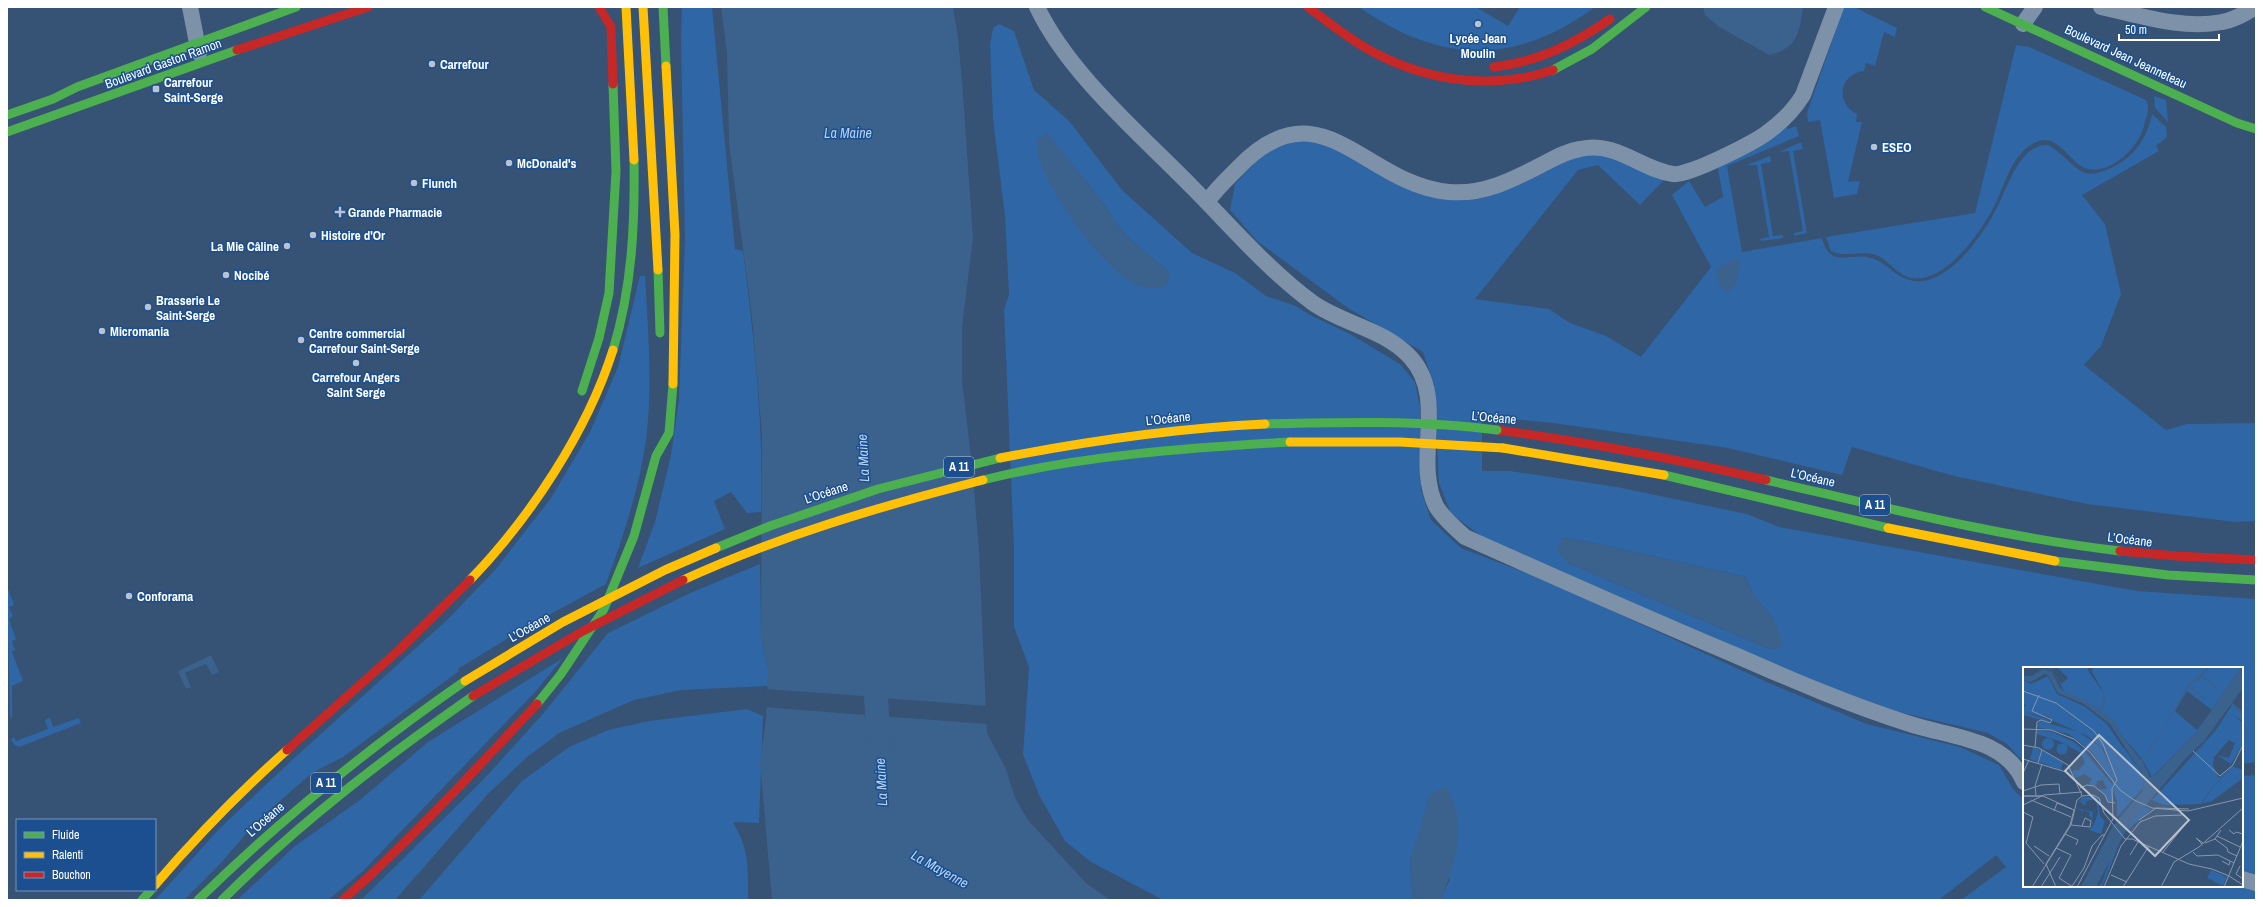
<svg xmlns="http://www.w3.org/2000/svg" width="2263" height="907" font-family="'Archivo Narrow',sans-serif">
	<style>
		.green { fill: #2f66a5; fill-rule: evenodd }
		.water { fill: #3b618d; fill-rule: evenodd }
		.pier { fill: #365274 }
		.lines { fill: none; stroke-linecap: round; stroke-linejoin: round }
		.river { stroke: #3b618d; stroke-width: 24 }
		.street { stroke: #7d92a8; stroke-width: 16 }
		.fast { stroke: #4caf50; stroke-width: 9 }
		.slow { stroke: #ffc107; stroke-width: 9 }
		.jam { stroke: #c62828; stroke-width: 9 }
		.fast-bridge { stroke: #4caf50; stroke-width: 9 }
		.slow-bridge { stroke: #ffc107; stroke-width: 9 }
		.jam-bridge { stroke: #c62828; stroke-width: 9 }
		.poi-dot { fill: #b9c2ce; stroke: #1b4f8f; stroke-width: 1.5 }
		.labels { text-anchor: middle; stroke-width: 3; stroke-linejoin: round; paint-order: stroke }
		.shield { fill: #1b4f8f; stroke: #bbcadd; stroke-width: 1 }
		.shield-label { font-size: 12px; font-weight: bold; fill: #fff }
		.poi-label { font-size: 13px; font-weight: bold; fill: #fff; stroke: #1b4f8f; text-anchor: start }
		.street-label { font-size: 13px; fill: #fff; stroke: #1b4f8f }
		.water-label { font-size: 14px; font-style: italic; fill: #b5d3f5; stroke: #1b4f8f }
		.inset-river { fill: none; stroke: #3b618d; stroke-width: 2 }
		.inset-road { fill: none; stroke: #8697ac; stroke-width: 1 }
		.view { fill: #b9c2ce; fill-opacity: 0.15; stroke: #b9c2ce; stroke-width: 2 }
		.inset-edge { fill: none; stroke: #fff; stroke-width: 2 }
	</style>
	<rect width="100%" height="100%" fill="#365274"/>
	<!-- green -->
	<g class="green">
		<path d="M682,7h30l23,242 8,2c11,87 21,173 18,261l-14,1 -16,-21 -17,9 11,28 -87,39 17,-46 16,-67 8,-56 6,-161 -4,-199z"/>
		<path d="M1359,7h117l32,19 12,-19h75c-80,59 -155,57 -236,0z"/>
		<path d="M1844,7h10l43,21 -2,9 -11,-5 -9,34 -9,-3 -2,8c-25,3 -29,32 -7,43l-1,8h6l-14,60 12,-1 -3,13 -23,4 -14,-78 -12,2 -1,-9z"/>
		<path d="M999,24l15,7 20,59 36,32 52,68 70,63 43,20 31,23 30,10 14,9 40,19 50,30 15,18 5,25 1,83 10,30 30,28 86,33 222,102 98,41 93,23 39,18 14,24 11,11v86l232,1v13h-295l45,-33 -10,-12 -57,45h-499l10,-21 -30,-48 -10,30 3,39h-250l-72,-38 -26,-21 -26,-46 -16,-41 6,-87 -15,-40v-77l-10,-241 5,-14 -4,-79 -12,-97 -3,-74 3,-17zM1047,134l47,57 31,44 45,38 -57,-7z"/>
		<path d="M2016,45l13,2 117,53c5,7 0,18 -2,26 -5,21 -35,51 -59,42 -16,-6 -28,-38 -51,-25 -25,13 -30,48 -44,71 -14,24 -46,69 -78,64 -14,-2 -23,-18 -36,-23 -14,-5 -32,3 -45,-4l-5,-14 149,-24z"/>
		<path d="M2154,96l12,4 2,22 -13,-14z"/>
		<path d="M2152,114l14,13 1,10 -11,9 3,5 -77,44 23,29 16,70 -20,52 -17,19 82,65 21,-6 69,-1v98l-21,1 -148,-18 -133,-28 -102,-29 -10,28 -114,-27 -175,-25 -71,-7v55h28l107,16 130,27 32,13 358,64 119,8v163l-14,2v-96h-218v95l-17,-19 -19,-11 -127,-30 -373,-162 -37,-27 -12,-31 -5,-98 -11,-33 -75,-44 -91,-67 -27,-31 5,-26 29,-31 27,-13 17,1 26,7 129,50 110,-41 29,-4 62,27 -24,25 -42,-40 -20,5 -103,129 74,10 21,14 36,13 35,21 70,-90 -39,-72 17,-14 16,26 18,-10 -6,-34 67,-39 4,5 8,-3 3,10 -72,30 15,86 80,-14c8,31 25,14 49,20 9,2 15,8 23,14 21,16 40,10 60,-7 15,-13 29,-32 39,-50 13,-21 25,-72 55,-70 14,7 24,23 37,28 7,2 13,0 21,-3 25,-9 41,-30 46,-56zM1562,538l22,3 162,36 7,17 21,26 -2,30 -204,-87z"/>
		<path d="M1801,142l2,7 -10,2 14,82 -13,3v-3l9,-2 -14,-80 -10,1z"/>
		<path d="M1770,156l1,6 -10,2 12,72 10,-1v3l-22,3 -1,-2 9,-2 -12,-72h-10z"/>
		<path d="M640,276h5c3,54 8,110 1,164 -7,50 -23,97 -40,144l-83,45 -65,40 1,2 -116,86 -31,16 -54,47 -37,43 -37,37h-29l65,-72 71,-67 156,-141 48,-50 56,-72 39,-66 28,-65z"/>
		<path d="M760,564l1,65 2,20 5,19v18l-87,4 -47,10 -75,33 -33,25 -39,37 -92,105h-34l122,-120 59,-65 66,-82 82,-40z"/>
		<path d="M7,586l7,19 -5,2 4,9 -4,3 7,20 -4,2 3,9 -3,2 11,29 -11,5v33l-2,-3z"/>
		<path d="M563,658l-28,34 -172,179 -35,29h-91l58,-54 65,-46 68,-58z"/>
		<path d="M747,709l16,7 -4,107 -26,-1c17,30 15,45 15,78h-329l103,-119 47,-34 39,-17 41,-9z"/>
		<path d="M50,718l3,9 26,-9 2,5 -62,24 -4,-2 -4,-5 3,-3 2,4 32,-12 -3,-9z"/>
		<path d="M2256,775v99l-14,-3v-95z"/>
	</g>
	<!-- water -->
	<g class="water">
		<path d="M721,7h232l5,30 5,57 10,144 -11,90v52l11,95 6,76 8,182 19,36 9,29 13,22 58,63 24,17h-338l-12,-138 6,-43 2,-51 -5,-19 -2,-20 1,-194 -10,-118 -23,-174 -2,-91zM877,692l6,3v21l-2,2 -6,-2v-22z"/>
		<path d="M1703,7h100c-4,27 -5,41 -34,48l-50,-28 -14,-12z"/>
		<path d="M1047,133l47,58 31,44 45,38 -3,13c-9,2 -21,3 -30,-1 -35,-17 -85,-88 -97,-124 -3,-7 -2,-15 -3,-22z"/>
		<path d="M1735,259l5,3c-1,10 -3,26 -13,30l-6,-4 -6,-16 4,-5z"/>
		<path d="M1562,538l22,3 162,36 7,17 21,26 10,25 -12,5 -204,-87 -11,-14z"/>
		<path d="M211,655l8,17 -7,3 -6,-11 -21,9 6,14 -5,2 -8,-18z"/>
		<path d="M1446,786c22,34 10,80 -6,114h-27l-3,-39 20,-66z"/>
	</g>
	<!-- pier -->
	<g class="pier">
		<path d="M765,689l112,8 1,19 -114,-9z"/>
		<path d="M881,698l107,8 1,18 -109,-8z"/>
	</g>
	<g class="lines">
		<!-- river -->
		<path class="river" d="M874,660l5,90"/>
		<!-- street -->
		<g class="street">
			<path d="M190,7l9,46"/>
			<path d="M1037,7c32,67 102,126 154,179 39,39 77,84 122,117 30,21 71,26 97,54 38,41 3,102 26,149 7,12 19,22 29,31 90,40 179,80 270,118 57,25 115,50 175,69 39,13 96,14 114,58"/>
			<path d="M2101,7c38,8 82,23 121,15 13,-2 23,-9 34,-15"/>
			<path d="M2023,24l12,-17"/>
			<path d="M1207,202c9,-13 21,-24 32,-35 82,-85 126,18 210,25 36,3 65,-13 96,-29 11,-6 22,-12 35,-14 38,-8 59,20 93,25 14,3 82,-32 95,-42 15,-11 26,-22 35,-37l33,-88"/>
			<path d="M2242,879l14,4"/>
		</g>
		<!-- fast -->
		<g class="fast">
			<path d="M663,7l3,59"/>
			<path d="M1985,7l252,116 19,6"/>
			<path d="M1553,70l39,-21 54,-42"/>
			<path d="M7,115l46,-16 24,-12 219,-80"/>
			<path d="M7,132l230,-82"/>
			<path d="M658,270l2,63"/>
			<path d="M613,350c19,-62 22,-125 21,-190"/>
			<path d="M582,391l17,-53 10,-45 7,-122 -3,-87"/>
			<path d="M1664,475l224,53"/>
			<path d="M1766,480c117,27 234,57 354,71"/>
			<path d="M2055,561l113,14 88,5"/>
			<path d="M537,704l24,-30 43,-65 30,-73 22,-80 13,-23 4,-49"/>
			<path d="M142,900l9,-10"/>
			<path d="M198,900c83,-81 172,-153 267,-219"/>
			<path d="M222,900c77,-77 162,-142 251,-204"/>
		</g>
		<!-- slow -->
		<g class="slow">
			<path d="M626,7l8,153"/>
			<path d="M643,7l15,263"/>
			<path d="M666,66l9,169 -2,149"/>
			<path d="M1503,448l161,27"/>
			<path d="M1888,528l167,33"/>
			<path d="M470,580c59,-61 117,-148 143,-230"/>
			<path d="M155,885c41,-48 85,-93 132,-135"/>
		</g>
		<!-- jam -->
		<g class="jam">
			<path d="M599,7l12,20 2,57"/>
			<path d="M1308,7c21,16 42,33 65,45 56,30 120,38 180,18"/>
			<path d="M237,50l131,-43"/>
			<path d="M1494,67c44,-5 80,-23 116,-48"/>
			<path d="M1497,430c91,12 179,29 269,50"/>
			<path d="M2120,551l56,5 80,4"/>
			<path d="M287,750l112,-100 71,-70"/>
			<path d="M343,900c69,-61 131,-129 194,-196"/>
		</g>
		<!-- fast-bridge -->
		<g class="fast-bridge">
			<path d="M1265,424c77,-2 155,-4 232,6"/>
			<path d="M983,480c100,-25 205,-32 307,-38"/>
			<path d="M716,548l54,-22 108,-37 122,-31"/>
		</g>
		<!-- slow-bridge -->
		<g class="slow-bridge">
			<path d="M1290,442h110l103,6"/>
			<path d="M1000,458c88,-17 175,-30 265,-34"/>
			<path d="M683,580c96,-44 198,-74 300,-100"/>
			<path d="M465,681l98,-59 102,-52 51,-22"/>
		</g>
		<!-- jam-bridge -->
		<path class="jam-bridge" d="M473,696l110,-65 100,-51"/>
	</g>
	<!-- markers -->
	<g class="poi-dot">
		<circle cx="1478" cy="24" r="4"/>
		<circle cx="432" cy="64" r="4"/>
		<rect x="152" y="85" width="8" height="8" rx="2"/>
		<circle cx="1874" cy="147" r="4"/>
		<circle cx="509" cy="163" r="4"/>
		<circle cx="414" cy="183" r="4"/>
		<path d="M338 206h4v4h4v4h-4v4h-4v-4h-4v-4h4z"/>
		<circle cx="313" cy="235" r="4"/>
		<circle cx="287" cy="246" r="4"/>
		<circle cx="226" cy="275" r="4"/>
		<circle cx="148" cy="307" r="4"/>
		<circle cx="102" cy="331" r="4"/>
		<circle cx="301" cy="340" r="4"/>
		<circle cx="356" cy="363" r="4"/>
		<circle cx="129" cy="596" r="4"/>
	</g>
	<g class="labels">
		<!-- shield labels -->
		<g class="shield">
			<rect x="944" y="457" width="30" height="20" rx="3"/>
			<rect x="1860" y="495" width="30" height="20" rx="3"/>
			<rect x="311" y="773" width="30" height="20" rx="3"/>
		</g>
		<g class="shield-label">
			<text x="959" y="471">A 11</text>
			<text x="1875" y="509">A 11</text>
			<text x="326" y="787">A 11</text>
		</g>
		<!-- poi labels -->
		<g class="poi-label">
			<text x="1478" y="43" text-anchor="middle">Lycée Jean<tspan x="1478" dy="15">Moulin</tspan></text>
			<text x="440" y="69">Carrefour</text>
			<text x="164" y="87">Carrefour<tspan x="164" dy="15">Saint-Serge</tspan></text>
			<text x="1882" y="152">ESEO</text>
			<text x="517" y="168">McDonald's</text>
			<text x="422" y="188">Flunch</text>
			<text x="348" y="217">Grande Pharmacie</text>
			<text x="321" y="240">Histoire d'Or</text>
			<text x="279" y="251" text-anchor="end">La Mie Câline</text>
			<text x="234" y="280">Nocibé</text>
			<text x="156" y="305">Brasserie Le<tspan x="156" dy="15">Saint-Serge</tspan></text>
			<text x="110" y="336">Micromania</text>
			<text x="309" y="338">Centre commercial<tspan x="309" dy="15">Carrefour Saint-Serge</tspan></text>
			<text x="356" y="382" text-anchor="middle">Carrefour Angers<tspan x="356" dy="15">Saint Serge</tspan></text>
			<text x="137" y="601">Conforama</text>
		</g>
		<!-- street labels -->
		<g class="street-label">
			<text transform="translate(2126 56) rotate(25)" y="5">Boulevard Jean Jeanneteau</text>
			<text transform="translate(163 63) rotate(-20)" y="5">Boulevard Gaston Ramon</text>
			<text transform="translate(1494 417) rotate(5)" y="5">L’Océane</text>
			<text transform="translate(1168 418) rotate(-6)" y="5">L’Océane</text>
			<text transform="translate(1813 477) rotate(13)" y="5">L’Océane</text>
			<text transform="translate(826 492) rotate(-18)" y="5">L’Océane</text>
			<text transform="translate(2130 539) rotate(7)" y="5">L’Océane</text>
			<text transform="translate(529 627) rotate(-30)" y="5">L’Océane</text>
			<text transform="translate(265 819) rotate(-41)" y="5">L’Océane</text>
		</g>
		<!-- water labels -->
		<g class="water-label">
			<text x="848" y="138">La Maine</text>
			<text transform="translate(863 458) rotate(-93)" y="5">La Maine</text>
			<text transform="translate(881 782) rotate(-93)" y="5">La Maine</text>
			<text transform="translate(940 869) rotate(29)" y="5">La Mayenne</text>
		</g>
	</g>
	<!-- overview -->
	<g transform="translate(2023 667)">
		<rect width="220" height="220" fill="#365274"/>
		<path d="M22,0l7,2 9,15 7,-6 -11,-11h30l2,5 16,23 -13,-23 1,-5h115l-11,12 -9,5 -2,7 3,-6 9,-5 11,-13h32l-45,66 -44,44 -10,-18 -21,-24 -8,-15 -26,-18 -26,-12 -2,-3 -3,-5 -4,-11 -8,-2 -12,8h-4l-5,-1h9l10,-7h3l4,1 3,2 7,15 5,4 -11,-20zM164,24l25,19 -15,20 -22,-19zM25,9l9,18 27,12 23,18 16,24 -16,-1 17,1 16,22 4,11 -1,7 -26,29v-16l-4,-12 4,-6 -16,-41 2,6 -17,-13 -33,-14 -4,-4 -18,-6 17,8 -12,-4 -13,-3 13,4 15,5 -3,1 -25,-7v-6l3,-4 -3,-1v-12h9l-9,-1v-11l8,4zM209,38l11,9v7l-10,-6 10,8v21l-12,20 -14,-9 12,3 6,-15 -6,-3 -15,17 -1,8 6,13 12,-12 -19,23 20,-23 11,4v8l-31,23 -10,3 17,-26 -18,26 -37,1 -12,-5 64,-70zM17,54l39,11 23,16 14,31 -4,10 2,13h-5l-5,-9 -8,-4 -1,-2 3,3 9,-1 -4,-9 -6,1 -1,5 -7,-2 3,-5 -8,-5 -8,4 -4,-7 7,-1 6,-7 -4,-10 -22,-12 -22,-7 -1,-4 16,2 22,10 11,10 27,32 1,-2 -21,-30 -23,-18 -33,-7zM19 77a6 6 0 1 1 12 0a6 6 0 1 1-12 0ZM33.5 82a5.5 5.5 0 1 1 11 0a5.5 5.5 0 1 1-11 0ZM10,81l9,2 -5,12 -7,-3zM20,83l20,13 -2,7 -22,-8zM60,130h11l4,2 2,17 5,5 -4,13 -12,-4 5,-5 -2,-1 -1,-7 -2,-1 1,-3 -6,-3 -3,4 1,-3 -6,-3 17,4 -1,11 2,1 4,-11 -2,-14 -10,2 -1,5 -5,-4 7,-3 -9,3zM121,140l7,2 -26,23 12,-17zM99,169l-20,51h-5l5,-4 9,-26zM188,203l16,7 -4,9 -16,-8z" fill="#2f66a5" fill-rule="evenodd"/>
		<path d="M186,0l-7,8 1,2 -2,-1 -6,6 -6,3 -28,48 -10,15 -9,12 8,17 4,-1 42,-43 45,-66 2,21 -39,53 -20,19 -56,67 -32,60h-15l32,-61 30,-36 1,-14 -34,-52 -26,-20 -26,-11 -10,-18 -4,-1 -13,8 -8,-2v-4l9,1 12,-8 8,3 9,18 24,10 28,20 8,15 20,25 20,-28 27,-48z" fill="#3b618d"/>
		<path class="inset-river" d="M180,10l14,11M165,19l18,14M208,36l12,10M78,46l4,-18"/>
		<path class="inset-road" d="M0,24l33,12 38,28 9,13 14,36 -5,9 1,30 -36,68M0,62l28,1 23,9 16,13 30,38 14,10 18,8 36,3 55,-13M0,78l16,3 29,17 13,28M12,80l2,-25 4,-2 9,3 2,-3 -20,-9 7,-16M170,84l27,25 13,-11M0,92l43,13 9,7M15,96l4,-13M210,98l10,-20M0,106l6,-13M57,121l7,-3 7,1 11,9 3,7 7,1M0,124l18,-6 18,-1 1,10M58,126l1,3 11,-1 6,3 5,15 21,26h7l57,25 23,5 17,7M13,128l-1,-9 7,-22M0,129h19M0,129h20l31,14 -4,15 -24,39 10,23M8,133l40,17M0,138l21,-10 38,-3M31,144l3,-8 15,6M0,145l10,5 -7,26 18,21M116,153l17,-12 33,1M48,158l19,2 1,-6 -6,-3 -3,8M206,163l5,4 2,-2 7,2M42,167l13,6 -2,5M194,169l23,11M192,172l12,9 1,4 9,4M182,176l10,-4 6,-9M179,177l-6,-6 7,5M11,179l15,10M33,181l15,7 -12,23 14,9M140,185l24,-30M170,185l4,4 21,-1 16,8M107,188l8,-13M199,194l7,4 1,-4M217,199l-4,8 7,5M88,208l16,7M206,209l14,9M49,219l12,-18 8,-22 10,-11h3M9,220l39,-62 6,-25 5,-4M18,220l19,-30M81,220l17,-41 19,-24 15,-6 27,-1M100,220l26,-41M138,220l13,-25 25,-15 44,-39M201,220l19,-46"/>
		<path class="view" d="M76,68l90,85 -34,36 -90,-85z"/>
		<rect width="220" height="220" class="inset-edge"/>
	</g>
	<!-- border -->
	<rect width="2263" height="907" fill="none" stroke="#ffffff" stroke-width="16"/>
	<!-- legend -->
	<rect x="16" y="819" width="140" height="72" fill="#1b4f8f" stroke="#7695bc"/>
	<rect x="24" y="832" width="20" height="6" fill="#4caf50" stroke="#7695bc"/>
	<text x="52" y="839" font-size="12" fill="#ffffff">Fluide</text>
	<rect x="24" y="852" width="20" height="6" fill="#ffc107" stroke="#7695bc"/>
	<text x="52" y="859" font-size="12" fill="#ffffff">Ralenti</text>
	<rect x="24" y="872" width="20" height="6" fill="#c62828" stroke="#7695bc"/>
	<text x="52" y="879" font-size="12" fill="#ffffff">Bouchon</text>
	<!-- scale -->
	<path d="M2119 34v6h100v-6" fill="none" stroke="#ffffff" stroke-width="2"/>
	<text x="2125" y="34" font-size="12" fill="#ffffff" stroke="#1b4f8f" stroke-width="3" paint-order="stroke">50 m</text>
</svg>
